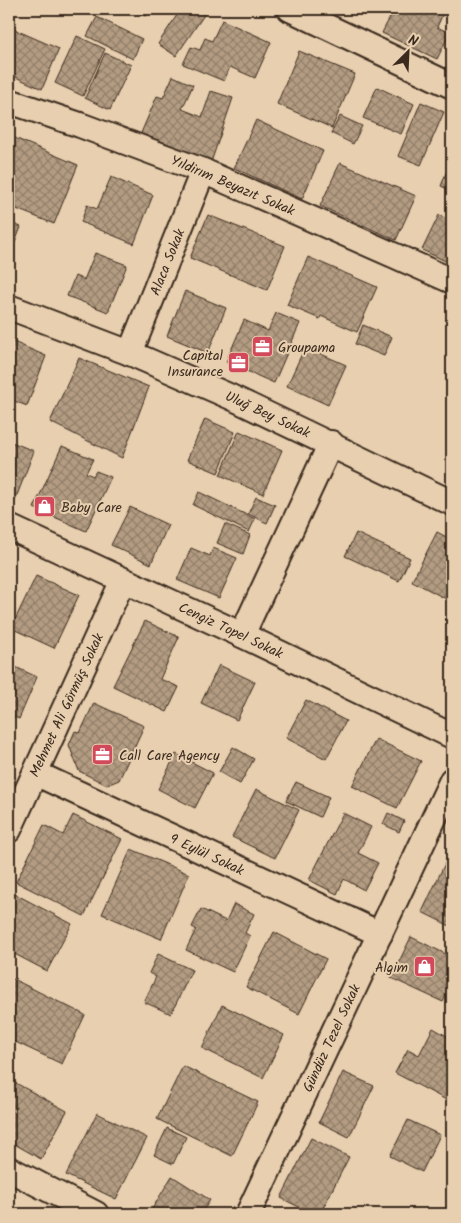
<svg xmlns="http://www.w3.org/2000/svg" width="461" height="1223" font-family="Kalam,sans-serif">
	<style>
		.building { fill: url(#building-cross-hatch); stroke: #3b2a1e }
		.lines { fill: none; stroke-linecap: round; stroke-linejoin: round }
		.street-casing { stroke: #3b2a1e; stroke-width: 28 }
		.street { stroke: #e7cfaf; stroke-width: 24 }
		.labels { text-anchor: middle; stroke-width: 4; stroke-linejoin: round; paint-order: stroke }
		.street-label { font-size: 14px; fill: #3b2a1e; stroke: #e7cfaf }
		.poi-label { font-size: 14px; fill: #3b2a1e; stroke: #e7cfaf; text-anchor: start }
	</style>
	<defs>
		<pattern id="building-cross-hatch" width="8" height="8" patternUnits="userSpaceOnUse" patternTransform="scale(1.25)"><rect width="8" height="8" fill="#b39c82"/><path d="M0 0l8 8M0 8l8-8" fill="none" stroke="#937f6a"/></pattern>
	</defs>
	<rect width="100%" height="100%" fill="#e7cfaf"/>
	<filter id="ink" filterUnits="userSpaceOnUse"><feTurbulence type="fractalNoise" baseFrequency=".02" numOctaves="2"/><feDisplacementMap in="SourceGraphic" scale="10" xChannelSelector="R" yChannelSelector="G"/><feConvolveMatrix kernelMatrix="1 2 1 2 8 2 1 2 1" color-interpolation-filters="sRGB"/></filter>
	<g filter="url(#ink)">
		<!-- building -->
		<g class="building">
			<path d="M127,9h22l-3,7z"/>
			<path d="M181,9h27l-32,47 -18,-12z"/>
			<path d="M394,9h51l-8,18 13,6 -13,26 -55,-26z"/>
			<path d="M97,17l45,22 -9,20 -46,-23z"/>
			<path d="M222,20l49,22 -16,36 -25,-11 -6,14 -41,-17 8,-17 9,3 5,-12 7,3z"/>
			<path d="M9,27l50,22 -17,40 -33,-15z"/>
			<path d="M77,36l28,13 -22,47 -28,-13z"/>
			<path d="M299,51l56,23 -23,54 -55,-24z"/>
			<path d="M105,53l26,12 -21,45 -25,-12z"/>
			<path d="M173,76l20,9 -11,24 20,8 9,-26 22,7 -24,70 -23,-8 3,-8 -26,-10 -3,8 -22,-10 19,-44 6,2z"/>
			<path d="M377,87l37,17 -13,30 -38,-16z"/>
			<path d="M421,102l23,10 -23,53 -23,-9z"/>
			<path d="M340,116l22,10 -9,18 -22,-11z"/>
			<path d="M256,120l67,31 -21,48 -68,-31z"/>
			<path d="M10,136l68,29 -24,59 -45,-18z"/>
			<path d="M452,158v33l-11,-5z"/>
			<path d="M340,163l76,33 -20,44 -76,-34z"/>
			<path d="M111,177l42,18 -19,49 -53,-22 6,-17 10,4z"/>
			<path d="M208,215l77,31 -18,44 -77,-32z"/>
			<path d="M439,215l13,7v42l-30,-14z"/>
			<path d="M9,222l12,5 -12,31z"/>
			<path d="M95,253l32,12 -19,47 -41,-16 8,-20 9,4z"/>
			<path d="M308,257l69,30 -20,45 -36,-16 -1,3 -33,-14z"/>
			<path d="M185,291l41,17 -18,45 -41,-17z"/>
			<path d="M276,313l24,10 -26,60 -48,-21 18,-42 24,11z"/>
			<path d="M363,325l29,12 -8,19 -29,-12z"/>
			<path d="M9,340l37,16 -19,50 -18,-7z"/>
			<path d="M305,347l41,18 -18,40 -41,-19z"/>
			<path d="M79,358l70,29 -27,71 -72,-36z"/>
			<path d="M205,419l30,13 -17,41 -31,-13z"/>
			<path d="M239,431l43,19 -19,44 -43,-19z"/>
			<path d="M9,441l25,10 -20,52 -5,-2z"/>
			<path d="M62,446l31,13 -7,14 7,3 3,-5 15,6 -25,54 -52,-23z"/>
			<path d="M199,492l56,27 -6,13 -56,-27z"/>
			<path d="M256,497l19,8 -8,18 -19,-9z"/>
			<path d="M130,507l38,18 -17,39 -40,-19z"/>
			<path d="M225,524l25,11 -7,19 -26,-11z"/>
			<path d="M437,532l15,8v62l-40,-21z"/>
			<path d="M356,533l54,25 -11,23 -54,-25z"/>
			<path d="M191,548l19,8 3,-8 24,10 -18,40 -42,-18z"/>
			<path d="M36,576l43,19 -25,53 -43,-20z"/>
			<path d="M145,621l34,16 -19,42 19,8 -12,25 -54,-26z"/>
			<path d="M9,664l28,13 -18,42 -10,-4z"/>
			<path d="M219,665l36,17 -18,38 -36,-17z"/>
			<path d="M306,700l40,21 -20,38 -40,-21z"/>
			<path d="M94,703l50,23 -25,54 -12,5 -28,-14 -10,-26 6,-14 5,2z"/>
			<path d="M376,739l45,22 -24,47 -45,-22z"/>
			<path d="M233,747l21,12 -14,25 -21,-12z"/>
			<path d="M176,754l37,19 -18,35 -37,-19z"/>
			<path d="M296,782l33,15 -9,20 -34,-16z"/>
			<path d="M256,789l43,21 -24,48 -43,-21z"/>
			<path d="M343,813l28,14 -13,26 20,10 -14,27 -20,-11 -7,15 -28,-14z"/>
			<path d="M388,813l16,8 -5,11 -16,-8z"/>
			<path d="M73,815l49,24 -38,77 -68,-34 28,-57 19,10z"/>
			<path d="M131,849l58,25 -28,65 -59,-25z"/>
			<path d="M448,857l4,2v68l-30,-15z"/>
			<path d="M15,894l57,30 -25,47 -38,-20v-44z"/>
			<path d="M234,904l20,10 -9,19 5,3 -17,36 -47,-22 10,-21 -4,-2 9,-18 25,12z"/>
			<path d="M274,932l52,27 -27,55 -53,-27z"/>
			<path d="M411,937l41,20v26l-9,19 -52,-24z"/>
			<path d="M158,954l34,16 -21,44 -27,-12 12,-25 -7,-4z"/>
			<path d="M9,977l76,38 -23,49 -53,-25z"/>
			<path d="M222,1005l62,30 -21,43 -61,-30z"/>
			<path d="M433,1028l19,11v64l-57,-30 13,-24 11,6z"/>
			<path d="M183,1066l75,36 -26,54 -75,-37z"/>
			<path d="M343,1072l31,14 -25,51 -30,-15z"/>
			<path d="M10,1080l57,31 -26,48 -32,-18v-58z"/>
			<path d="M97,1113l50,25 -31,61 -50,-24z"/>
			<path d="M408,1120l32,15 -18,37 -32,-16z"/>
			<path d="M167,1128l19,9 -13,27 -19,-9z"/>
			<path d="M311,1138l38,19 -29,57h-7l-32,-16z"/>
			<path d="M172,1176l38,24 -9,14h-52z"/>
		</g>
		<g class="lines">
			<defs>
				<g id="street">
					<path d="M290,9l162,77"/>
					<path d="M9,101l71,24 123,46 249,110"/>
					<path d="M9,307l121,46 101,44 221,106"/>
					<path d="M130,353l73,-182"/>
					<path d="M9,527l233,108 210,101"/>
					<path d="M242,635l89,-192"/>
					<path d="M35,773l345,161"/>
					<path d="M9,830l114,-250"/>
					<path d="M9,1169l87,45"/>
					<path d="M248,1214l204,-434"/>
				</g>
			</defs>
			<!-- street casing -->
			<use href="#street" class="street-casing"/>
			<!-- street -->
			<use href="#street" class="street"/>
		</g>
	</g>
	<!-- icons -->
	<defs>
		<symbol id="office-square" viewBox="-11 -11 22 22"><rect x="-9" y="-9" width="18" height="18" rx="4" fill="#d1495b" stroke="#e7cfaf"/><path d="M-6-3h4V-5.5h4V-3h4V5H-6ZM-1-4.5V-3h2v-1.5ZM-6 0V1H6V0Z" fill="#fff"/></symbol>
		<symbol id="shop-square" viewBox="-11 -11 22 22"><rect x="-9" y="-9" width="18" height="18" rx="4" fill="#d1495b" stroke="#e7cfaf"/><path d="M-5-2.5h2.3a2.7 3.5 0 0 1 5.4 0H5L5.5 6h-11ZM-1.5-2.5h3a1.5 2.3 0 0 0-3 0Z" fill="#fff"/></symbol>
	</defs>
	<g fill-rule="evenodd">
		<use href="#office-square" x="250" y="334" width="25" height="25"/>
		<use href="#office-square" x="226" y="350" width="25" height="25"/>
		<use href="#shop-square" x="32" y="494" width="25" height="25"/>
		<use href="#office-square" x="90" y="742" width="25" height="25"/>
		<use href="#shop-square" x="412" y="954" width="25" height="25"/>
	</g>
	<g class="labels">
		<!-- street labels -->
		<g class="street-label">
			<text transform="translate(233 185) rotate(23)" y="5">Yıldirım Beyazıt Sokak</text>
			<text transform="translate(167 262) rotate(-68)" y="5">Alaca Sokak</text>
			<text transform="translate(268 414) rotate(25)" y="5">Uluğ Bey Sokak</text>
			<text transform="translate(231 630) rotate(25)" y="5">Cengiz Topel Sokak</text>
			<text transform="translate(66 705) rotate(-65)" y="5">Mehmet Ali Görmüş Sokak</text>
			<text transform="translate(207 854) rotate(25)" y="5">9 Eylül Sokak</text>
			<text transform="translate(331 1038) rotate(-65)" y="5">Gündüz Tezel Sokak</text>
		</g>
		<!-- poi labels -->
		<g class="poi-label">
			<text x="278" y="352">Groupama</text>
			<text x="223" y="360" text-anchor="end">Capital<tspan x="223" dy="16">Insurance</tspan></text>
			<text x="61" y="512">Baby Care</text>
			<text x="119" y="760">Call Care Agency</text>
			<text x="408" y="972" text-anchor="end">Algim</text>
		</g>
	</g>
	<!-- margin -->
	<rect width="461" height="1223" fill="none" stroke="#e7cfaf" stroke-width="30"/>
	<rect x="15" y="15" width="431" height="1193" fill="none" stroke="#3b2a1e" stroke-width="2" filter="url(#ink)"/>
	<!-- north arrow -->
	<g transform="translate(408 52) rotate(24)" stroke="#e7cfaf" stroke-width="4" paint-order="stroke">
	<path d="M0-4L9 19L0 12L-9 19Z" fill="#3b2a1e"/>
	<text y="-8" font-size="14" font-weight="bold" text-anchor="middle" fill="#3b2a1e">N</text>
	</g>
</svg>
